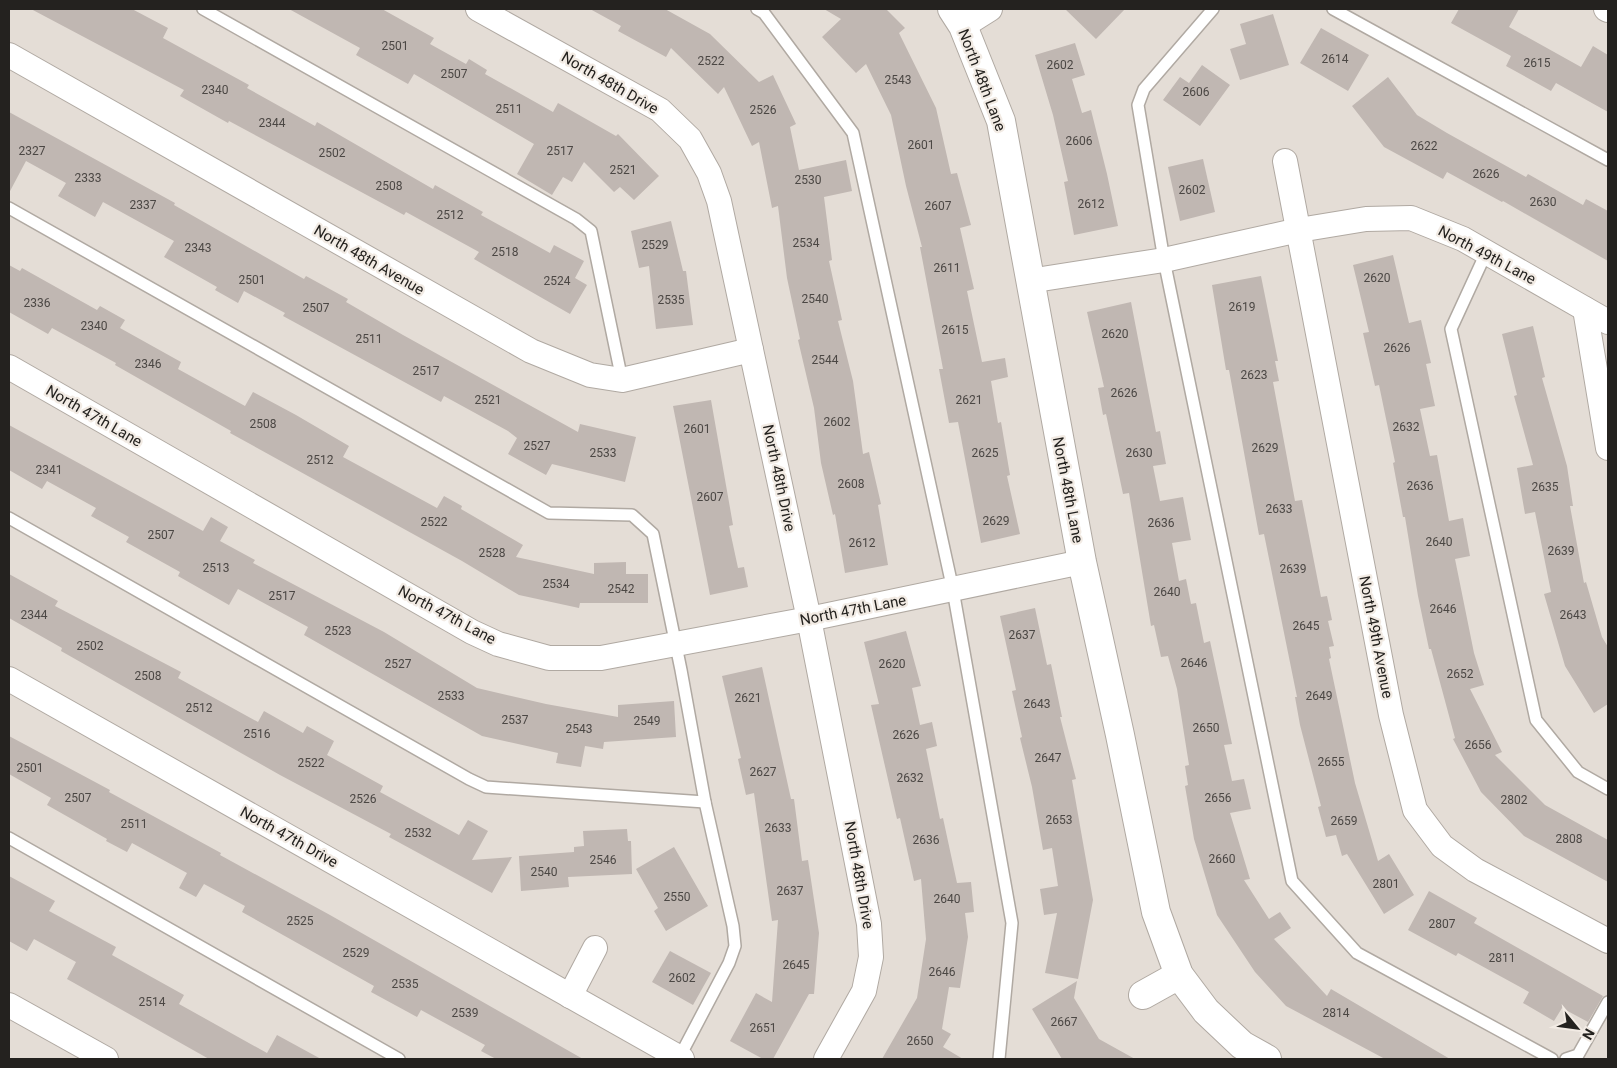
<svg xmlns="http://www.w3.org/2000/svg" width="1617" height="1068" font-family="Roboto,sans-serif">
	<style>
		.building { fill: #c0b7b2 }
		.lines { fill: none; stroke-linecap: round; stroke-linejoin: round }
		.service-casing { stroke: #b0a9a2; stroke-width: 14 }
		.minor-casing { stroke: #b0a9a2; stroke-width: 26 }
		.tertiary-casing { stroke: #b0a9a2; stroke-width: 30 }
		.service { stroke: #fff; stroke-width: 11 }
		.minor { stroke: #fff; stroke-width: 24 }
		.tertiary { stroke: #fff; stroke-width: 28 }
		.labels { text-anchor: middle; stroke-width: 4.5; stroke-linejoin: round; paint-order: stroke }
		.number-label { font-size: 12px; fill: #4b4744 }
		.street-label { font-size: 15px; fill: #24221f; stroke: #f2ebe4 }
	</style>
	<rect width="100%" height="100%" fill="#e4ddd6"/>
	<!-- building -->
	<g class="building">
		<path d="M31,9h101l36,19 -5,10 86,47 -2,3 68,38 2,-4 116,67 2,-4 48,27 -2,3 69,38 4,-8 30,16 -9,17 12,7 -17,29 -96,-55 5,-7 -73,-40 -2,3 -175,-94 -1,2 -48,-27 4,-6z"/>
		<path d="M289,9h93l52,29 -4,6 36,20 3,-5 18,11 -2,4 68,38 5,-9 58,33 2,-2 41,42 -25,24 -14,-13 -6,5 -30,-30 -12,20 -9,-5 -11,18 -35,-21 17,-30 -120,-70 -6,10 -52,-29 4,-7z"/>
		<path d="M590,9h75l45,25 49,48 14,-7 23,49 -6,3 9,43 47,-10 6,31 -28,6 8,63 -3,1 13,59 -4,1 15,60 10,73 6,-2 12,52 -3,1 10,60 -43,8 -10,-59 -2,1 -12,-52 -7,-55 -16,-68 2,-1 -13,-61 -9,-72 -6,2 -13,-66 -7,4 -28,-59 -6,7 -47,-46 -5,9 -48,-26 3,-5z"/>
		<path d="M824,9h62l19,19 -6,5 37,75 15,66 6,-1 14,52 -11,3 14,61 -7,2 15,71 23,-4 3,19 -17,4 7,42 3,-1 9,53 -3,1 13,58 -39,9 -23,-121 -9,1 -10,-54h4l-23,-122h2l-16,-61 -15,-71 -25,-51 -10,9 -34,-36 19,-18z"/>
		<path d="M1065,9h60l-29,30z"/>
		<path d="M1459,9h60l-10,18 72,40 12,-21 15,9v57l-52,-29 -5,8 -45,-25 5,-10 -60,-33z"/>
		<path d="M1273,14l16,51 -49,15 -10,-31 16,-5 -6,-20z"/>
		<path d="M1321,28l48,27 -21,36 -48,-28z"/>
		<path d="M1075,43l10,32 -13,4 10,34 9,-3 16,64 11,52 -44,9 -10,-53 4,-1 -15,-66 -18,-60z"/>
		<path d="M1202,65l28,20 -30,41 -37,-26 17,-23 9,6z"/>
		<path d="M1388,77l29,38 30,18 79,44 2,-3 55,31 3,-6 22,12v50l-105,-60 -1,1 -55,-30 -4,7 -59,-32 -32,-41z"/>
		<path d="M9,112l166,91 -1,2 130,74 2,-3 42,23 -2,3 57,33 175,97 2,-8 56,13 -11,45 -73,-18 -6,11 -38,-21 9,-16 -9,-7 -64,-35 -3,6 -158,-86 2,-3 -41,-22 -6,12 -23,-13 2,-3 -53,-30 10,-16 -71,-39 -8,15 -37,-21 8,-13 -40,-22 -17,32z"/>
		<path d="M1203,159l12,53 -35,9 -12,-54z"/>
		<path d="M671,221l12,50h3l7,54 -37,4 -7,-63 -10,2 -8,-37z"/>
		<path d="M1393,255l16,68 12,-3 10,43 -5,1 9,42 -15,3 10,47 7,-1 12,66 14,-3 7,38 -15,3 19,94 10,32 -14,4 32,63 -7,3 50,50 63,35v42l-84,-46 -43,-44 -28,-53 2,-1 -24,-89h-2l-11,-53 -13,-79h-2l-10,-54 2,-1 -16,-77 -4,1 -12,-53 6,-1 -16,-67z"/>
		<path d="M9,265l11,6 2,-3 75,42 3,-4 25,14 -5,8 61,34 -3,7 67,37 8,-14 43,23 53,31 -6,11 94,51 7,-12 18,10 -1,3 62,36 -7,12 78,17v-11l32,-1v12h22v29h-68l-1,5 -60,-13 -57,-34 -232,-128 1,-2 -116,-66 1,-2 -64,-35 -4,6 -39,-22z"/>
		<path d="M1261,276l17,85h-3l4,20 -6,1 22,119 7,-1 19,97 6,-1 5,24 -4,1 6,25 -5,1 2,11 -2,1 26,124 23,78 11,-7 25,41 -30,19 -37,-60 -5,2 -6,-21 -10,2 -8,-30 3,-1 -21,-81 -5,-28h2l-33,-163 -5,1 -30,-165h-3l-14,-85z"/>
		<path d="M1131,302l25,130 4,-1 6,33 -13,2 7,35 23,-4 8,43 -19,3 7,38 7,-2 5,25 5,-1 8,40 6,-2 22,103 -8,1 8,36 12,-2 7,30 -21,4 20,66 -6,1 25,39 11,-7 11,16 -17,11 53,57 4,-7 119,70h-65l-99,-53 -31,-34 -38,-57 -23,-76 -9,-53 3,-1 -3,-19 4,-1 -12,-76 -9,-33 -7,1 -7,-32 -3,1 -22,-133 -6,1 -17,-80 -3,1 -5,-27 6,-1 -17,-75z"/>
		<path d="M1533,326l12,51 -3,1 25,88 6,40h-3l14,77 2,-1 16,55 6,10v57l-14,9 -29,-47 -21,-72 7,-2 -16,-80 -10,2 -8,-46 16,-3 -19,-69 3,-1 -15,-61z"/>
		<path d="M711,400l22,125 -4,1 9,42 6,-1 4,20 -38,8 -37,-189z"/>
		<path d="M9,425l194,106 8,-14 17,10 -8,14 35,19 -2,3 131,69 93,56 69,16 72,13v-12l56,-4 2,36 -72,5 -1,7 -18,-3 -4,21 -25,-4 2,-10 -76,-17 -178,-101 4,-8 -70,-38 -9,16 -51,-29 2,-4 -54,-30 3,-5 -38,-21 5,-8 -49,-27 -5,8 -33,-19z"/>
		<path d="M9,574l49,27 -3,5 126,66 -3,6 80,44 6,-11 39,22 4,-7 27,15 -7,14 56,31 -3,6 79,43 9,-15 20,11 -16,29 40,-3 -20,36 -103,-56 2,-3 -111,-59 -219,-124 1,-3 -53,-30z"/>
		<path d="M1035,608l12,57 4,-1 11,53h-2l16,62 -4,1 21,120 -15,79 -33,-6 12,-60 -13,2 -4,-26 18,-3 -6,-38 -9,2 -11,-63 -12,-49 2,-1 -10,-46 4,-1 -16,-74z"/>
		<path d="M906,631l15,55 -9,2 8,37 12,-3 5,24 -11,3 14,70 3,-1 14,65 14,-1 3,30 -9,1 3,24 -8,51 -11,-1 -7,42 9,5 -8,13 20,12h-81l35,-61 9,-59 -5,-60 -7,2 -14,-63 -3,1 -26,-114 8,-1 -15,-62z"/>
		<path d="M762,667l29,132h3l8,62 6,-1 11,73 -5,61h-5l-36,65h-10l-33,-18 26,-48 16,9 6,-82 -6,1 -18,-128 -8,2 -8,-36 3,-1 -19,-82z"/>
		<path d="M9,736l101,54 -1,2 112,61 -1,2 110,60 253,144h-87l-15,-8 4,-6 -64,-35 -4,7 -46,-25 3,-6 -132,-74 3,-6 -41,-22 -8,13 -17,-9 8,-15 -55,-30 -5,9 -21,-11 1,-2 -60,-34 4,-7 -42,-24z"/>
		<path d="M627,829l1,12h3l1,33 -64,3 1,10 -48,4 -2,-35 55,-4v-5l10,-1 -1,-15z"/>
		<path d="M674,847l34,59 -42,25 -12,-20 4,-3 -22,-39z"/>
		<path d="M9,876l46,25 -6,10 67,36 -4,8 72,40 -5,9 88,49 10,-18 44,24h-112l-142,-80 9,-17 -42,-23 -7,12 -18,-10z"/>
		<path d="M1429,891l48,27 -3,5 129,73 -15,26 -26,-14 -8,13 -31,-18 6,-11 -71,-39 -2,3 -48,-26z"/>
		<path d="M670,951l41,22 -18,32 -41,-23z"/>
		<path d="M1077,981l-3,17 25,41 36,20h-73l-30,-50z"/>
	</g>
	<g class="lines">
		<defs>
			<g id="service">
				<path d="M203,9l373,210 15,12 31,149"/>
				<path d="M757,9l7,4 89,120 100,457 59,333 -13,136"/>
				<path d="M1213,9l-69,80 -6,16 26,155 128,621 65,72 195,106"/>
				<path d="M1333,9l275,151"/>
				<path d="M9,208l540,305 83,2 21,19 28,136 24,132 28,124 2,20 -6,17 -50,95"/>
				<path d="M1486,253l-35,76 85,391 42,52 30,17"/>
				<path d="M9,518l460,261 17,8 219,15"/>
				<path d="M9,838l390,221"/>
				<path d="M1566,1059l12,-4 30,-53"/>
			</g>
			<g id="minor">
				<path d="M478,9l182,101 30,29 19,34 10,28 90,418 60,305 2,33 -7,34 -38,68"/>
				<path d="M1606,9l2,1"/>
				<path d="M963,26l27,-17"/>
				<path d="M9,55l522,296 59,24 32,5 129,-30"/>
				<path d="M1285,161l106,554 24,95 27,36 33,24 133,71"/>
				<path d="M1029,281l135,-21 135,-30 67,-11 45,-1 52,21 145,83"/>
				<path d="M1585,309l23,139"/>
				<path d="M9,367l463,265 26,12 51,14h52l208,-39 273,-57"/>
				<path d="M9,679l673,380"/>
				<path d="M570,996l25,-48"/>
				<path d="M9,1005l97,54"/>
			</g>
			<g id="tertiary">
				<path d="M952,9l11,17 38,95 81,441 38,173 36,177 23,63 27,36 36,34 25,14"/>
				<path d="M1143,995l36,-20"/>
			</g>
		</defs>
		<!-- service casing -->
		<use href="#service" class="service-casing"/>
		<!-- minor casing -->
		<use href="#minor" class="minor-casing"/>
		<!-- tertiary casing -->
		<use href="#tertiary" class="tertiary-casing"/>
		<!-- service -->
		<use href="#service" class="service"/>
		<!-- minor -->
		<use href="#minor" class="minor"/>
		<!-- tertiary -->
		<use href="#tertiary" class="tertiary"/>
	</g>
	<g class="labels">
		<!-- number labels -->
		<g class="number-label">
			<text x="395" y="50">2501</text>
			<text x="1335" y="63">2614</text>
			<text x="711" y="65">2522</text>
			<text x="1537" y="67">2615</text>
			<text x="1060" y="69">2602</text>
			<text x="454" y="78">2507</text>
			<text x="898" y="84">2543</text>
			<text x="215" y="94">2340</text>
			<text x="1196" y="96">2606</text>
			<text x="509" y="113">2511</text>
			<text x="763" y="114">2526</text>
			<text x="272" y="127">2344</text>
			<text x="1079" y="145">2606</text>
			<text x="921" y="149">2601</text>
			<text x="1424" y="150">2622</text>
			<text x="32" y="155">2327</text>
			<text x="560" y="155">2517</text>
			<text x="332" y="157">2502</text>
			<text x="623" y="174">2521</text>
			<text x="1486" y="178">2626</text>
			<text x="88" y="182">2333</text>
			<text x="808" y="184">2530</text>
			<text x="389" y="190">2508</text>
			<text x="1192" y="194">2602</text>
			<text x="1543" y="206">2630</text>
			<text x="1091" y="208">2612</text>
			<text x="143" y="209">2337</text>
			<text x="938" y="210">2607</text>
			<text x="450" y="219">2512</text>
			<text x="806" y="247">2534</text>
			<text x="655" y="249">2529</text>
			<text x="198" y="252">2343</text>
			<text x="505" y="256">2518</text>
			<text x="947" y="272">2611</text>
			<text x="1377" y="282">2620</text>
			<text x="252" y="284">2501</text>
			<text x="557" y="285">2524</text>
			<text x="815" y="303">2540</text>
			<text x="671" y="304">2535</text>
			<text x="37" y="307">2336</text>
			<text x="1242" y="311">2619</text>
			<text x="316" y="312">2507</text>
			<text x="94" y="330">2340</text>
			<text x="955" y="334">2615</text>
			<text x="1115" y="338">2620</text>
			<text x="369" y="343">2511</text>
			<text x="1397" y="352">2626</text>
			<text x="825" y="364">2544</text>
			<text x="148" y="368">2346</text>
			<text x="426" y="375">2517</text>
			<text x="1254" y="379">2623</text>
			<text x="1124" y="397">2626</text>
			<text x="488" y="404">2521</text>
			<text x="969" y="404">2621</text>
			<text x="837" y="426">2602</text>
			<text x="263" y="428">2508</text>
			<text x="1406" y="431">2632</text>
			<text x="697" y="433">2601</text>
			<text x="537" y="450">2527</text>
			<text x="1265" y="452">2629</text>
			<text x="603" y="457">2533</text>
			<text x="985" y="457">2625</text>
			<text x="1139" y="457">2630</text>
			<text x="320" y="464">2512</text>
			<text x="49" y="474">2341</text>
			<text x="851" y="488">2608</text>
			<text x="1420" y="490">2636</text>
			<text x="1545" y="491">2635</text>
			<text x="710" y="501">2607</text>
			<text x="1279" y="513">2633</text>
			<text x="996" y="525">2629</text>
			<text x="434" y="526">2522</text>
			<text x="1161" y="527">2636</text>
			<text x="161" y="539">2507</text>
			<text x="1439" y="546">2640</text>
			<text x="862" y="547">2612</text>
			<text x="1561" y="555">2639</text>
			<text x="492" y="557">2528</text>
			<text x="216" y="572">2513</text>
			<text x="1293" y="573">2639</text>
			<text x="556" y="588">2534</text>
			<text x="621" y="593">2542</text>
			<text x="1167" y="596">2640</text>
			<text x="282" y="600">2517</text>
			<text x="1443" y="613">2646</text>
			<text x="34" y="619">2344</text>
			<text x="1573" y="619">2643</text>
			<text x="1306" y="630">2645</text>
			<text x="338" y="635">2523</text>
			<text x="1022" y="639">2637</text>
			<text x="90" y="650">2502</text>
			<text x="1194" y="667">2646</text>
			<text x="398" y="668">2527</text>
			<text x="892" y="668">2620</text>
			<text x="1460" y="678">2652</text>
			<text x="148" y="680">2508</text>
			<text x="451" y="700">2533</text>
			<text x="1319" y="700">2649</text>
			<text x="748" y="702">2621</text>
			<text x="1037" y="708">2643</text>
			<text x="199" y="712">2512</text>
			<text x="515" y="724">2537</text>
			<text x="647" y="725">2549</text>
			<text x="1206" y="732">2650</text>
			<text x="579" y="733">2543</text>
			<text x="257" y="738">2516</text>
			<text x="906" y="739">2626</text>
			<text x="1478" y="749">2656</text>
			<text x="1048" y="762">2647</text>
			<text x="1331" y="766">2655</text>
			<text x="311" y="767">2522</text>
			<text x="30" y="772">2501</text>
			<text x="763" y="776">2627</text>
			<text x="910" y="782">2632</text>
			<text x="78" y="802">2507</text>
			<text x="1218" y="802">2656</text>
			<text x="363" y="803">2526</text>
			<text x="1514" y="804">2802</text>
			<text x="1059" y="824">2653</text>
			<text x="1344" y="825">2659</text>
			<text x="134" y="828">2511</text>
			<text x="778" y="832">2633</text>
			<text x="418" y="837">2532</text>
			<text x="1569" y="843">2808</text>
			<text x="926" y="844">2636</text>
			<text x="1222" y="863">2660</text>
			<text x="603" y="864">2546</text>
			<text x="544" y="876">2540</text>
			<text x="1386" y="888">2801</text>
			<text x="790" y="895">2637</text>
			<text x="677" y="901">2550</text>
			<text x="947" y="903">2640</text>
			<text x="300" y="925">2525</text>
			<text x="1442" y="928">2807</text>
			<text x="356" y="957">2529</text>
			<text x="1502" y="962">2811</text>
			<text x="796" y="969">2645</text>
			<text x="942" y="976">2646</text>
			<text x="682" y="982">2602</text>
			<text x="405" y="988">2535</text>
			<text x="152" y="1006">2514</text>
			<text x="465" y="1017">2539</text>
			<text x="1336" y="1017">2814</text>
			<text x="1064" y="1026">2667</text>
			<text x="763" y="1032">2651</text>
			<text x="920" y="1045">2650</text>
		</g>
		<!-- street labels -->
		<g class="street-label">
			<text transform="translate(982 80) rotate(69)" y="5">North 48th Lane</text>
			<text transform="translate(610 83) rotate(30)" y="5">North 48th Drive</text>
			<text transform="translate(1487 255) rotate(28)" y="5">North 49th Lane</text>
			<text transform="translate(369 260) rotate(30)" y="5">North 48th Avenue</text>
			<text transform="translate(94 416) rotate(30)" y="5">North 47th Lane</text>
			<text transform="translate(779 478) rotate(78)" y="5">North 48th Drive</text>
			<text transform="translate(1068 490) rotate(79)" y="5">North 48th Lane</text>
			<text transform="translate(853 610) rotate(-11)" y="5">North 47th Lane</text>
			<text transform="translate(447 615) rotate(28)" y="5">North 47th Lane</text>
			<text transform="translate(1376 637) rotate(79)" y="5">North 49th Avenue</text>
			<text transform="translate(289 837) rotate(29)" y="5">North 47th Drive</text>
			<text transform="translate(859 875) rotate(80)" y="5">North 48th Drive</text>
		</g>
	</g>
	<!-- border -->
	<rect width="1617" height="1068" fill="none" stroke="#24221f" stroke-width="20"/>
	<!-- north arrow -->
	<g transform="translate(1577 1028) rotate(119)" stroke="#f2ebe4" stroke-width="4" paint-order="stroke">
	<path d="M0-4L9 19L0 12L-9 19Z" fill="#24221f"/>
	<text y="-8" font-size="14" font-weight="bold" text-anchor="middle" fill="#24221f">N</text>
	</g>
</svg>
